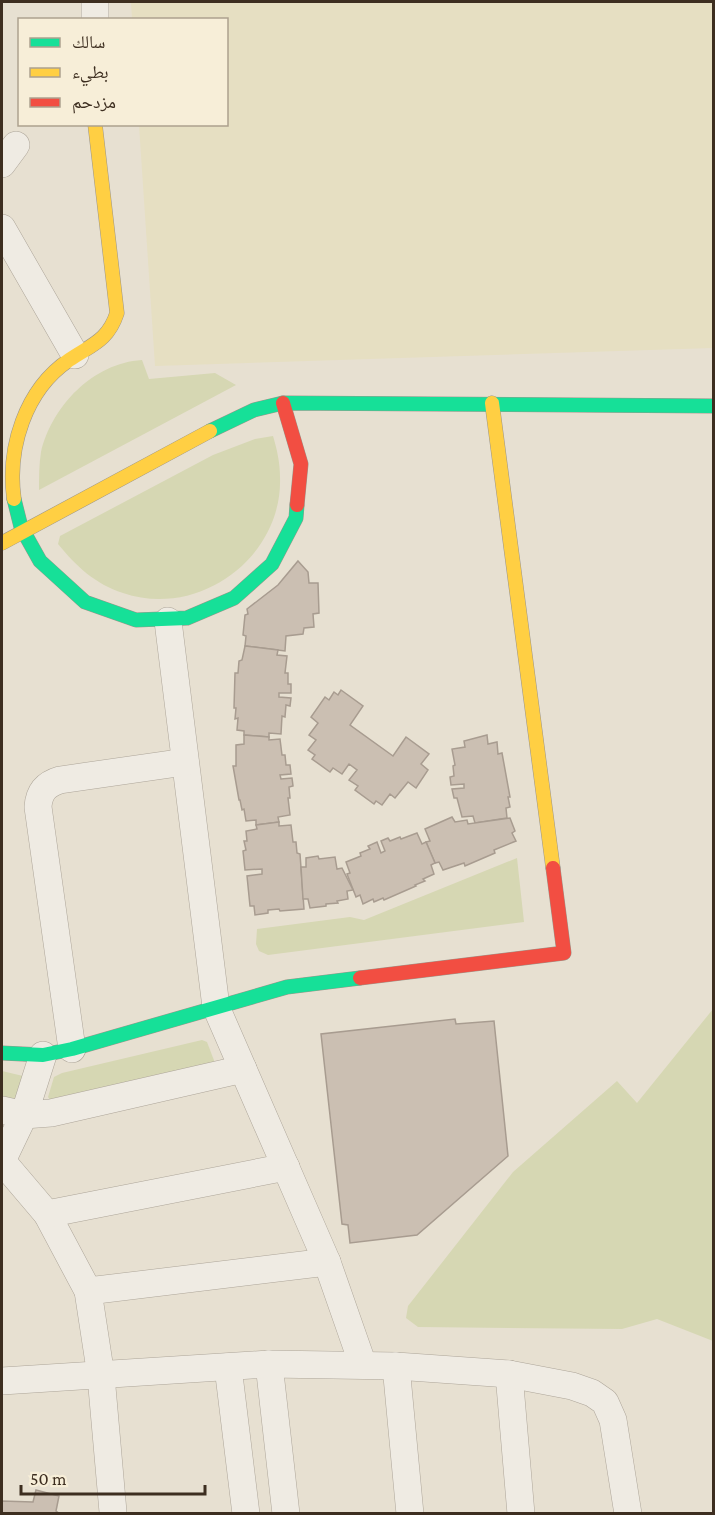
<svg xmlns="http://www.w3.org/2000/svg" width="715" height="1515" font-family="'Crimson Pro','Noto Naskh Arabic',serif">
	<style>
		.farmland { fill: #e6dfc2 }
		.green { fill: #d6d7b3 }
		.building { fill: #cbbfb2; stroke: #a89c90; stroke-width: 1.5 }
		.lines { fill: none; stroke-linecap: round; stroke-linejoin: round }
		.street-casing { stroke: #ada599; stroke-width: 28 }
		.fast-casing { stroke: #9c958a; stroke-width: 15 }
		.slow-casing { stroke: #9c958a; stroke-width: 15 }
		.jam-casing { stroke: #9c958a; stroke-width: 15 }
		.street { stroke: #efebe3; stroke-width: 27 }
		.fast { stroke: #16e098; stroke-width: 14 }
		.slow { stroke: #ffcf43; stroke-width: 14 }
		.jam { stroke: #f24e42; stroke-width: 14 }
	</style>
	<rect width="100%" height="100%" fill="#e7e0d1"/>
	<!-- farmland -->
	<path class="farmland" d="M131,2h582v346l-558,18 -16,-241 87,-1v-104l-94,-1z"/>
	<!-- green -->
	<g class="green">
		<path d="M142,360l7,19 66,-6 21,12 -197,105c0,-13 0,-25 2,-38 11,-46 52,-89 101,-92z"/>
		<path d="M273,436c4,13 7,27 7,41 3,80 -81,142 -157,116 -28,-9 -47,-27 -65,-49l2,-8 153,-81 42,-16z"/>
		<path d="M517,858l7,64 -256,33 -9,-4 -3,-7 1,-15 93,-12 14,3z"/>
		<path d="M713,1009v332l-56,-22 -35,10 -204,-2 -12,-9 2,-12 105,-134 104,-91 20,22z"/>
		<path d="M202,1040l5,2 8,21 -165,37 -2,-3 6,-20 8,-4z"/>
		<path d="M2,1071l21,5 -6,24h-15z"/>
	</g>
	<!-- building -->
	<g class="building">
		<path d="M298,561l10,11 1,11h9l1,30 -6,1 1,13 -10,1 -1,6 -17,2 -1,15 -40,-5 1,-10 -3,-1 2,-20 3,-1 -1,-5 31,-24z"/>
		<path d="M245,646l33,4 -1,5 10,1 -2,17h3v11h3v9h-12v4l12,1 -1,8 -4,-1 -1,12 -3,-1 -1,18 -12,-1v4l-25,-2v-4l-7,-1 1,-12 -3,1 1,-11h-2l1,-35h3l1,-12 3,-1z"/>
		<path d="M341,690l22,16 -13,19 43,31 13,-19 23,17 -8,10 7,6 -12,18 -8,-6 -13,16 -5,-4 -8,11 -6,-4 -2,3 -19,-14 3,-4 -9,-6 8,-10 -8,-6 -7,10 -9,-6 -3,4 -18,-13 3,-4 -7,-5 8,-10 -7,-5 9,-12 -7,-6 14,-20 4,3 5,-8 4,3z"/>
		<path d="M244,735l25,2v3l11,-1 2,16h3l1,10h4l1,9 -11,1 1,4 11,-1 1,8 -4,1 1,11h-2l2,17 -12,2 1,5 -23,3v-5l-10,1 -2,-12 -2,1 -2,-10h-1l-6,-34h3v-21l8,-1z"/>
		<path d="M487,735l1,9 9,-2 1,12 4,-1 8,44h-2l2,10 -4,1 1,10 -32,5 -2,-7 -11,1 -5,-19h-3l-2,-9 12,-1v-4l-13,1 -1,-8 4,-1 -1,-10 2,-1 -3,-16 13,-2 -1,-6z"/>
		<path d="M452,817l3,5 12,-2 1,4 42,-6 5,13 -3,2 4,8 -22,9 1,3 -30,13 -1,-3 -21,7 -4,-8 -4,1 -9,-21 4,-1 -5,-12z"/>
		<path d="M279,822v4l12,-1 2,17h3l1,11 3,1 4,55 -24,2 -1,-2 -11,1v3l-13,2 -1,-9h-4l-3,-30 15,-2v-5l-17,1 -2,-19 3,-1 -2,-9h3l-1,-10 11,-2 -1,-4z"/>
		<path d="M417,833l5,11 4,-2 9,21 -4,2 3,9 -11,5 2,2 -10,4 1,1 -32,14 -1,-2 -9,4 -1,-3 -10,5 -3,-9 -4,2 -9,-23 3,-1 -4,-11 15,-6 -1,-3 10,-4 -2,-3 9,-4 4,11 4,-2 -4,-10 7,-3 2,3 10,-4 1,2z"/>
		<path d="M318,856l1,3 16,-2 2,12 5,-1 11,22 -6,1 1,8 -11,2 1,2 -12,1v2l-16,2 -2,-9h-5l-2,-32h5v-9z"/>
		<path d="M455,1019l1,5 38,-3 14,135 -91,79 -67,8 -2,-18 -6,-1 -21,-190z"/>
		<path d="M36,1490l23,6 -3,15 4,3h-58v-13l31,1z"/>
	</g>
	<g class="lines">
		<defs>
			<g id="street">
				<path d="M95,20v-18"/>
				<path d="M2,164l14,-19"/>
				<path d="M2,228l73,127"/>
				<path d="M168,621l48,386 111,255 36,103"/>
				<path d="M72,1049l-34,-242c1,-15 8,-23 22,-27l125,-18"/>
				<path d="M43,1055l-19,60 -22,46 45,53 41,77 13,85 12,136"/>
				<path d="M2,1110l22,5 27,-2 192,-44"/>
				<path d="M47,1214l239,-47"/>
				<path d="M88,1291l239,-29"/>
				<path d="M269,1364l17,150"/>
				<path d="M396,1366l14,148"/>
				<path d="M228,1367l18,147"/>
				<path d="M509,1374l12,140"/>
				<path d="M2,1381l267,-17 127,2 113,8 63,12 20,7 13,9 8,18 15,94"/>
			</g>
			<g id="fast">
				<path d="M210,431l44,-21 29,-7 431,3"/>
				<path d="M14,499l7,28 19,34 45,41 51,18 51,-2 47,-20 38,-34 24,-46 1,-13"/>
				<path d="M2,1053l41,2 29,-6 215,-62 73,-9"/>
			</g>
			<g id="slow">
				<path d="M492,403l61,465"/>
				<path d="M14,499c-7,-51 11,-109 55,-139 22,-15 39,-19 48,-47l-22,-189"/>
				<path d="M2,543l208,-112"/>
			</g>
			<g id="jam">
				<path d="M283,403l18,61 -4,41"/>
				<path d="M360,978l204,-25 -11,-85"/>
			</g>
		</defs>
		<!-- street casing -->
		<use href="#street" class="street-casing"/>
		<!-- fast casing -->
		<use href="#fast" class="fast-casing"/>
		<!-- slow casing -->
		<use href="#slow" class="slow-casing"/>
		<!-- jam casing -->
		<use href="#jam" class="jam-casing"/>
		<!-- street -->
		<use href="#street" class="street"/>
		<!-- fast -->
		<use href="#fast" class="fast"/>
		<!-- slow -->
		<use href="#slow" class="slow"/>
		<!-- jam -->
		<use href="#jam" class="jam"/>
	</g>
	<!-- border -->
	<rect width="715" height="1515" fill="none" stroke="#3d2e20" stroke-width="6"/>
	<!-- legend -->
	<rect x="18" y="18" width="210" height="108" fill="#f7eed8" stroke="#ada18e" stroke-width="1.5"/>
	<rect x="30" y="38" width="30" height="9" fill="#16e098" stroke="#ada18e" stroke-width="1.5"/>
	<text x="72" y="48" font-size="18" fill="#3d2e20">سالك</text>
	<rect x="30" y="68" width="30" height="9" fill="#ffcf43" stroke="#ada18e" stroke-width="1.5"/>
	<text x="72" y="78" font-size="18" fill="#3d2e20">بطيء</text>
	<rect x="30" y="98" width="30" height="9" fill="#f24e42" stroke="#ada18e" stroke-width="1.5"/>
	<text x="72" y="108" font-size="18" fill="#3d2e20">مزدحم</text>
	<!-- scale -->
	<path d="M21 1485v9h184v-9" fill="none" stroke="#3d2e20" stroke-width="3"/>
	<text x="30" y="1485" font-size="18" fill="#3d2e20" stroke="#f7eed8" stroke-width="4.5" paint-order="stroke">50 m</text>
</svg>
